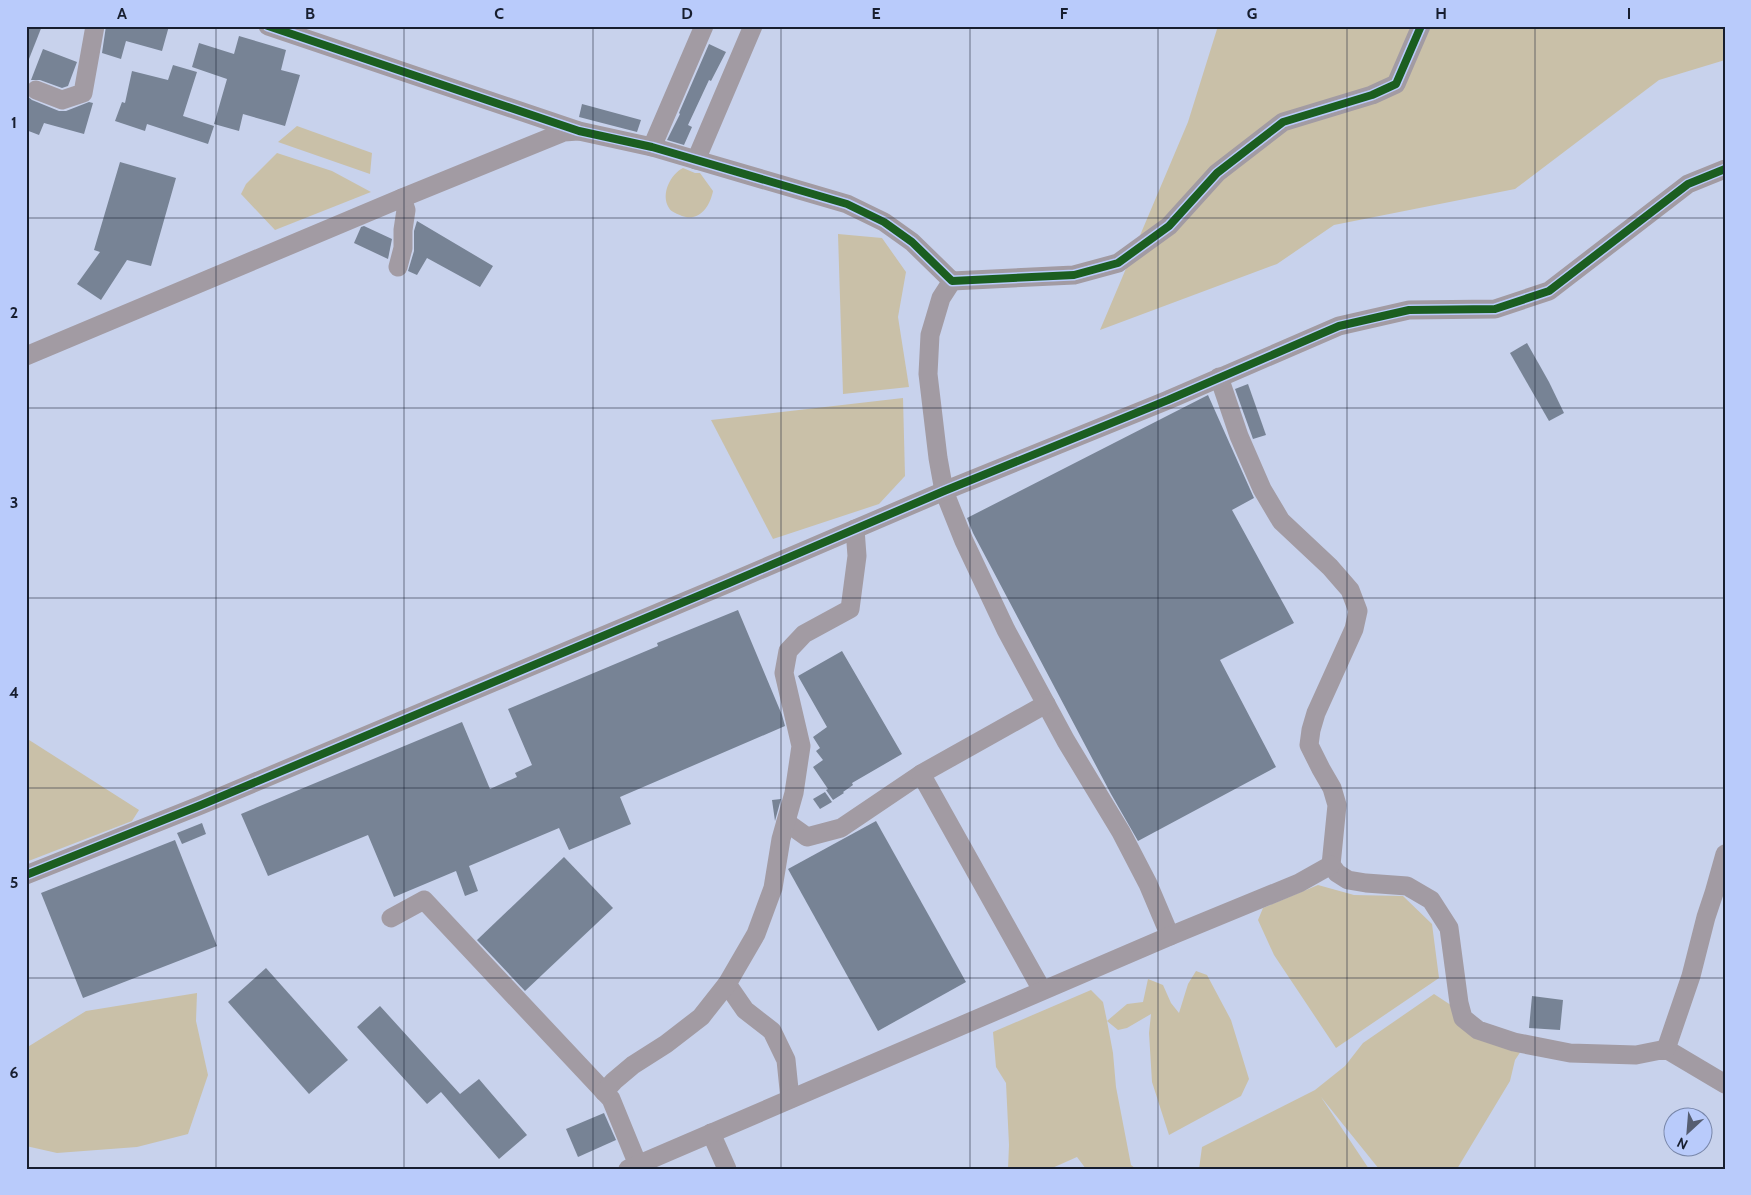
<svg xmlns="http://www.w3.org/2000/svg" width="1751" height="1195" font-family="Cabin,sans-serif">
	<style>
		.green { fill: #c9c0a8 }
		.building { fill: #778395 }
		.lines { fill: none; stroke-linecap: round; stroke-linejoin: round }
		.minor { stroke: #a29ba3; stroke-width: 19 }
		.cycleway-casing { stroke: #b9cbfb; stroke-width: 11 }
		.cycleway { stroke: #1b5e20; stroke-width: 8 }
		.grid { fill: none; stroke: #171e2f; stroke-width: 1; stroke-opacity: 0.55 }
		.neatline { fill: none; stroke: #171e2f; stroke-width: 2 }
		.grid-label { font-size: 16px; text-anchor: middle; font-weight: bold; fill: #171e2f }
	</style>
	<rect width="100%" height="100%" fill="#c8d2ec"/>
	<!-- green -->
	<g class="green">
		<path d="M1218,26h507v34l-66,20 -144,109 -181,36 -57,39 -177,66 88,-208z"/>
		<path d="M297,126l75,27 -2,21 -92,-32z"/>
		<path d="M277,153l55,18 39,21 -96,38 -34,-36 5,-10z"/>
		<path d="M683,168l12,5h5l13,18c-3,15 -13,31 -31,25 -4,-2 -11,-4 -13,-8 -9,-14 2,-34 14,-40z"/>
		<path d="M838,234l44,4 24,34 -8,45 11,70 -66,7z"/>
		<path d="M903,398l2,78 -26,28 -106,35 -62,-119z"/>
		<path d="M26,738l113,72 -7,11 -106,41z"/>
		<path d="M1318,885l36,10 49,1 29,28 7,54 -103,70 -62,-93 -16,-35 5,-12z"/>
		<path d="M1196,971l11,4 24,45 18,59 -8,17 -72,39 -17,-53 -3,-49 2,-19 -24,14 -9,2 -11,-9 6,32 3,34 15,78 5,4h-50l-9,-12 -27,12h-42l1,-24 -3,-62 -10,-16 -3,-35 98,-42 12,12 4,19 20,-17 16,-2 5,-23 15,6 8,18 8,10 9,-29z"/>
		<path d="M197,993l-1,28 12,54 -20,59 -51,13 -80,6 -31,-7v-98l60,-37z"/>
		<path d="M1434,994l87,57 -6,9 -5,21 -53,88h-78l-58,-72 48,72h-170l3,-22 113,-57 30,-24 18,-23z"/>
	</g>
	<!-- building -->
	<g class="building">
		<path d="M26,26h16l-15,38h-1z"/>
		<path d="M106,26h63l-7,25 -36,-10 -5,18 -19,-6z"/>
		<path d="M239,36l47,14 -5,20 19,5 -15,51 -42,-12 -4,17 -25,-7 13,-45 -35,-12 7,-24 35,11z"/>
		<path d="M709,44l17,8 -15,29 -2,-1 -21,45 4,2 -8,18 -17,-5 13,-26 -1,-1z"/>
		<path d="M43,49l34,13 -9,24 -6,2 -22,-8h-9z"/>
		<path d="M173,65l24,7 -14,44 31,10 -6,18 -61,-20 -2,7 -30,-10 7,-19 3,1 7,-32 36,9z"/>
		<path d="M26,95l6,5 27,11h7l23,-9 4,1 -9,31 -40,-11 -5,12 -13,-5z"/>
		<path d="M582,104l59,16 -4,12 -58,-15z"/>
		<path d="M120,162l56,16 -25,88 -24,-6 -26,40 -24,-16 23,-32 -6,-2z"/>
		<path d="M417,221l76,45 -13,21 -53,-29 -10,17 -9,-4 6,-20v-20z"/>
		<path d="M364,226l28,13 -4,20 -34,-16 7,-16z"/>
		<path d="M1527,343l22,39 15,31 -15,8 -39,-68z"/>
		<path d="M1248,384l18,51 -13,4 -18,-50z"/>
		<path d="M1208,395l46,103 -22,12 62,113 -74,37 56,107 -138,74 -27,-47 -138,-261 -6,-15z"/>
		<path d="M738,610l44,105 3,11 -165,71 11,27 -62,26 -10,-22 -90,38 9,25 -13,5 -9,-25 -62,26 -26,-62 -100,41 -27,-62 221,-92 28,67 27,-12 -2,-4 17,-8 -24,-56 150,-63 -1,-3z"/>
		<path d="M842,651l60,103 -50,29 1,2 -10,7 1,1 -11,7 -7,-10 2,-1 -15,-22 10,-7 -7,-9 4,-3 -7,-11 14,-10 -29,-51z"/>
		<path d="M825,792l7,10 -12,7 -7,-10z"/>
		<path d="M781,799l-6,22 -3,-21z"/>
		<path d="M876,821l90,161 -88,49 -90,-162z"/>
		<path d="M202,823l4,11 -24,10 -5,-11z"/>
		<path d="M175,840l42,106 -134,52 -42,-105z"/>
		<path d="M564,857l49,51 -88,83 -48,-51z"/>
		<path d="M266,968l82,92 -39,34 -81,-92z"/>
		<path d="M1532,996l31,4 -3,30 -31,-2z"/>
		<path d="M380,1006l80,88 19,-15 48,56 -28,24 -58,-67 -14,12 -70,-77z"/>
		<path d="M604,1113l12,27 -38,17 -12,-28z"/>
	</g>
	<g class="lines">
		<!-- minor -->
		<g class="minor">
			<path d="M268,26l311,105 73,16 195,57 37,18 28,20 40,39 122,-6 44,-12 51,-37 48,-53 66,-51 89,-27 24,-11 25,-58"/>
			<path d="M36,90l26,10 21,-7 12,-67"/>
			<path d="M652,147l52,-121"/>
			<path d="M696,160l57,-134"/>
			<path d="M398,267l5,-19v-18l3,-20 -4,-12"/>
			<path d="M952,281l-11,17 -11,37 -2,39 10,84 6,33 20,50 42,89 60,111 55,91 27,52 22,52"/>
			<path d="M26,356l376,-158 162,-66 14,-1"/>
			<path d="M1219,377l20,59 23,53 19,32 49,46 20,23 8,21 -4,18 -38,84 -5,17 -2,15 12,24 11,19 5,17 -6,60 6,8 11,7 18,3 41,3 24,14 18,28 10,75 4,15 15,12 36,12 56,11 66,2 30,-6 59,35"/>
			<path d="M786,822l21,15 34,-9 80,-54"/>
			<path d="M26,875l175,-70 528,-222 215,-92 224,-91 171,-74 70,-16 86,-1 54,-18 139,-107 37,-15"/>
			<path d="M391,918l33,-18 187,199 27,66"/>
			<path d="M727,984l18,26 27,21 14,29 4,39"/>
			<path d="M1042,990l-121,-216 125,-70"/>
			<path d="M1666,1049l25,-73 15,-59 8,-24 11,-39"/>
			<path d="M604,1092l10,-11 19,-16 33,-21 35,-27 26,-33 29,-50 17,-46 8,-49 13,-46 7,-47 -17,-73 4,-22 16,-17 46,-25 7,-53 -2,-27"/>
			<path d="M711,1133l16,36"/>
			<path d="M628,1169l542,-233 129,-53 32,-18"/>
		</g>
		<defs>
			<g id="cycleway">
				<path d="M268,26l311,105 73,16 195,57 37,18 28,20 40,39 122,-6 44,-12 51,-37 48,-53 66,-51 89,-27 24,-11 25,-58"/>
				<path d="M26,875l175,-70 528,-222 215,-92 224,-91 171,-74 70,-16 86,-1 54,-18 139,-107 37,-15"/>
			</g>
		</defs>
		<!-- cycleway casing -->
		<use href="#cycleway" class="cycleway-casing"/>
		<!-- cycleway -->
		<use href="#cycleway" class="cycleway"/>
	</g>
	<!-- grid -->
	<path class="grid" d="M216,26v1143M404,26v1143M593,26v1143M781,26v1143M970,26v1143M1158,26v1143M1347,26v1143M1535,26v1143M26,218h1699M26,408h1699M26,598h1699M26,788h1699M26,978h1699"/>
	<!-- border -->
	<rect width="1751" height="1195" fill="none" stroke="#b9cbfb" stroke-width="55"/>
	<!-- north arrow -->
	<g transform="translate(1688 1132) rotate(206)"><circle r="24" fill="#b9cbfb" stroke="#7886a9"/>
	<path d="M0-4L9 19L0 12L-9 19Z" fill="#555d71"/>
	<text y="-8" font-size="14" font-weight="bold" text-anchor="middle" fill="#171e2f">N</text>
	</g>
	<rect x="28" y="28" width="1696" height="1140" class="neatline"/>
	<g class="grid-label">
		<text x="122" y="19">A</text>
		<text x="310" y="19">B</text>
		<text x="499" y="19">C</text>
		<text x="687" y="19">D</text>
		<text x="876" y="19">E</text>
		<text x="1064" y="19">F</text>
		<text x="1252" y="19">G</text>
		<text x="1441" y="19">H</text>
		<text x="1629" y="19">I</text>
		<text x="14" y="128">1</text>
		<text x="14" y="318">2</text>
		<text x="14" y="508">3</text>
		<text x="14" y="698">4</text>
		<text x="14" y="888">5</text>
		<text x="14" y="1078">6</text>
	</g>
</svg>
